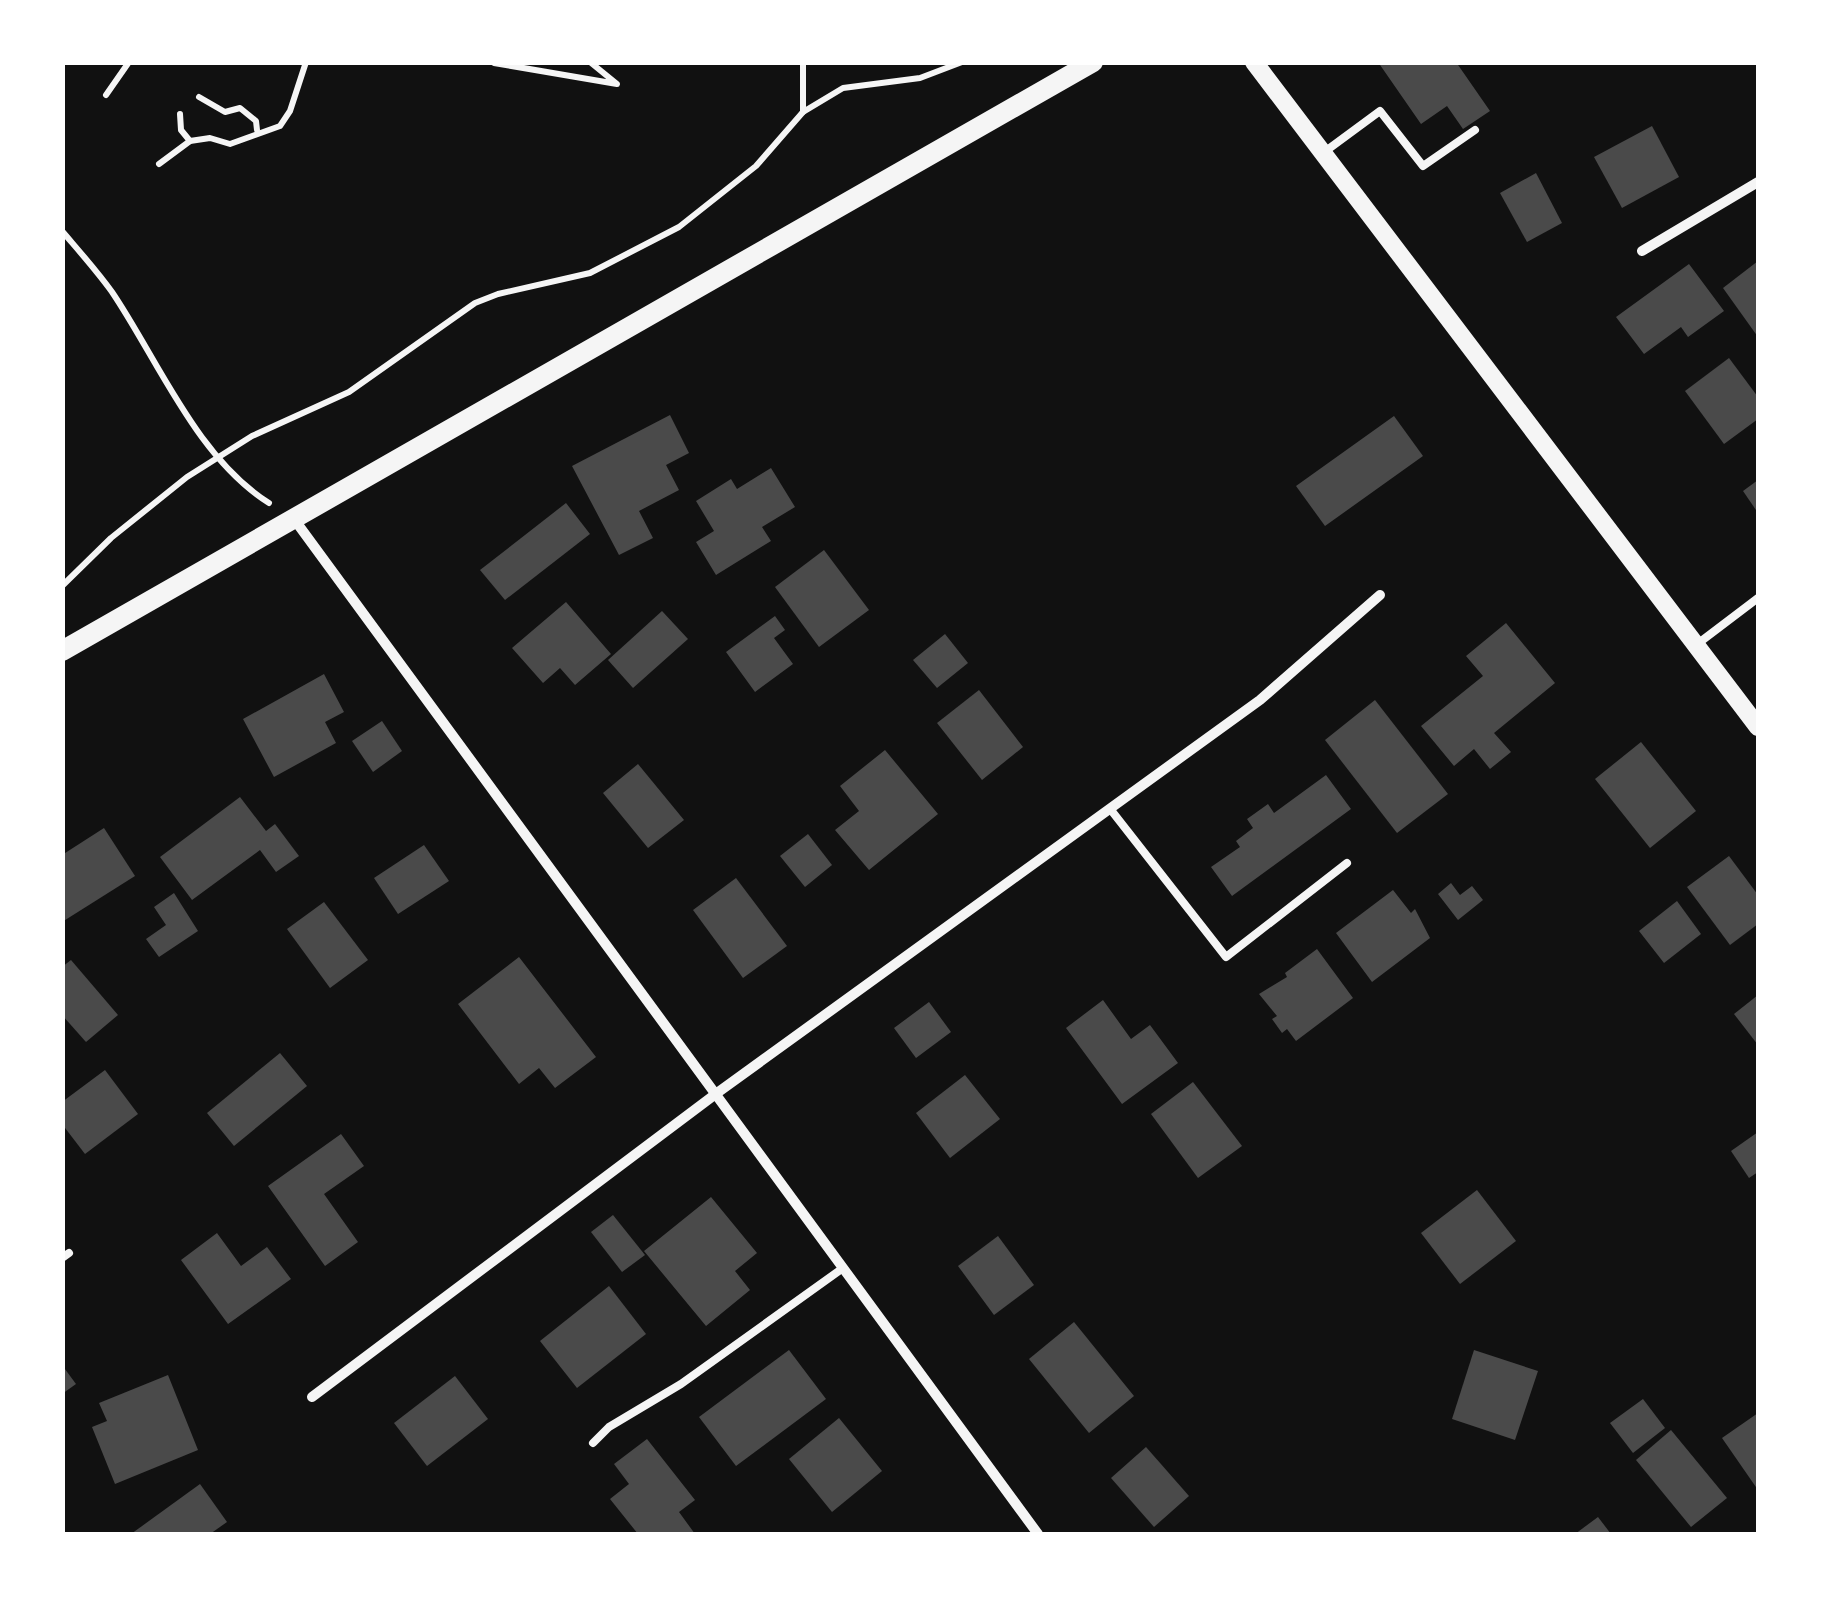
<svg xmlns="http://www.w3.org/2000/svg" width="1821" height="1597" font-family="'Sofia Sans Condensed',sans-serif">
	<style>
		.building { fill: #4a4a4a }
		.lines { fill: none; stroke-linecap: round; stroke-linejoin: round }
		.path { stroke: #f5f5f5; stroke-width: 6 }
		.service { stroke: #f5f5f5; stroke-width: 8 }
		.minor { stroke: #f5f5f5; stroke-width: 10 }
		.tertiary { stroke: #f5f5f5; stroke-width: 18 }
		.secondary { stroke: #f5f5f5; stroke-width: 20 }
	</style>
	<rect width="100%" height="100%" fill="#111"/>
	<!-- building -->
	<g class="building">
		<path d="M1378,62h78l34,49 -27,18 -16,-23 -26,18z"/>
		<path d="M1652,126l27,51 -57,31 -28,-51z"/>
		<path d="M1536,173l26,50 -35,19 -27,-49z"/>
		<path d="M1758,261v76l-35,-49z"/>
		<path d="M1689,264l35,47 -36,26 -7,-10 -37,27 -28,-37z"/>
		<path d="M1729,358l29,39v22l-34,25 -39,-53z"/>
		<path d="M670,415l19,38 -23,12 13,25 -40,21 14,27 -34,17 -47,-89z"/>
		<path d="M1394,416l29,40 -98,70 -29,-40z"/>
		<path d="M771,468l24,39 -33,20 9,14 -55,34 -20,-33 18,-11 -18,-30 35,-22 6,10z"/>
		<path d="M1758,480v33l-15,-22z"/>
		<path d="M566,503l24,31 -85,66 -25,-30z"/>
		<path d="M824,550l45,60 -50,37 -44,-60z"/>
		<path d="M566,602l45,52 -36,31 -15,-17 -17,15 -31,-35z"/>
		<path d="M662,611l26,28 -55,49 -25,-28z"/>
		<path d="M775,616l10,14 -11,8 19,26 -38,28 -29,-40z"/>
		<path d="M1506,623l49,60 -61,50 17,19 -21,17 -16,-20 -20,17 -33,-40 62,-50 -17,-20z"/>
		<path d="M945,634l23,29 -31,25 -24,-28z"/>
		<path d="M324,674l20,38 -19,10 11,21 -62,34 -31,-58z"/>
		<path d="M979,690l44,57 -41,33 -45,-57z"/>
		<path d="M1375,700l73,94 -51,39 -72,-93z"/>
		<path d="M382,721l20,30 -29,21 -21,-31z"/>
		<path d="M1641,742l55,69 -46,37 -55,-69z"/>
		<path d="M885,750l53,64 -69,56 -34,-40 24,-19 -19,-25z"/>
		<path d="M638,764l46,56 -36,28 -45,-55z"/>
		<path d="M1326,775l25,34 -119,87 -21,-29 29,-20 -4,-6 17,-13 -6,-9 21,-15 6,9z"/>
		<path d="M240,797l26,34 9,-7 24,32 -23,16 -16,-22 -68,50 -32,-43z"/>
		<path d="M104,828l31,48 -73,46v-67z"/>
		<path d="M808,834l24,31 -27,22 -25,-31z"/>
		<path d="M424,845l25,36 -51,33 -24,-36z"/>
		<path d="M1729,856l29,39v29l-28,21 -43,-58z"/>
		<path d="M736,878l51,68 -44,32 -50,-68z"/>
		<path d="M1451,883l9,12 12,-9 11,14 -25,20 -20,-26z"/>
		<path d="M1393,890l18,23 4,-4 15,29 -58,44 -36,-49z"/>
		<path d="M174,893l24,38 -39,26 -13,-18 20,-14 -12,-18z"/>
		<path d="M1677,901l24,33 -37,29 -25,-32z"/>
		<path d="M324,902l44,58 -38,28 -43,-59z"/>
		<path d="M1317,949l36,49 -57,43 -9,-12 -5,4 -10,-14 5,-3 -18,-22 28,-17 -2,-4z"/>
		<path d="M519,957l77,100 -41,31 -16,-20 -20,16 -61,-80z"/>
		<path d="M71,960l47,55 -32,27 -24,-27v-48z"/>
		<path d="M1758,995v50l-24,-31z"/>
		<path d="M1103,1000l28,39 19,-14 28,38 -56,41 -56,-76z"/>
		<path d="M929,1002l22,30 -35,26 -22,-30z"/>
		<path d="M280,1053l27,33 -73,60 -27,-33z"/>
		<path d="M105,1070l33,44 -53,40 -23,-30v-22z"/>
		<path d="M965,1075l35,44 -50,39 -34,-45z"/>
		<path d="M1193,1082l49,64 -44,32 -47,-64z"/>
		<path d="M1758,1132v40l-9,6 -18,-27z"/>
		<path d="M341,1134l23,32 -40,28 34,48 -33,24 -57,-80z"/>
		<path d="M1477,1190l39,51 -56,43 -39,-51z"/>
		<path d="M711,1197l46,56 -22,18 15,19 -44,36 -62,-75z"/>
		<path d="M613,1215l32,40 -23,17 -31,-40z"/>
		<path d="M217,1233l24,33 26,-19 24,32 -63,45 -47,-64z"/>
		<path d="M998,1236l36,49 -40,30 -36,-49z"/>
		<path d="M609,1286l37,48 -69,54 -37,-47z"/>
		<path d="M1074,1322l60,74 -45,37 -60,-74z"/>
		<path d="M789,1350l37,49 -90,67 -37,-49z"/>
		<path d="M1474,1350l64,21 -23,69 -63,-21z"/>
		<path d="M62,1365l14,19 -14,10z"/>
		<path d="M168,1375l30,75 -83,34 -23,-57 15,-6 -8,-18z"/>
		<path d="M455,1376l33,43 -61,47 -33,-43z"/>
		<path d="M1643,1399l22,29 -32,25 -23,-30z"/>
		<path d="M1758,1413v77l-36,-52z"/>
		<path d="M839,1418l43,53 -50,41 -43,-53z"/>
		<path d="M1671,1430l56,68 -36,29 -55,-67z"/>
		<path d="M647,1439l48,61 -16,12 16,22h-57l-28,-35 19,-15 -15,-20z"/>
		<path d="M1146,1447l43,49 -35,31 -43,-49z"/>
		<path d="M200,1484l27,38 -17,12h-79z"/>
		<path d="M1598,1517l13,17h-36z"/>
	</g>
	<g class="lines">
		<!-- path -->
		<g class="path">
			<path d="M494,63l123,21 -27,-22"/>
			<path d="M106,95l23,-33"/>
			<path d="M199,97l26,15 15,-4 16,13 1,9"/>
			<path d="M803,112l40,-24 77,-10 42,-16"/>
			<path d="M180,114l1,16 9,11"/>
			<path d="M159,164l31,-23 20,-3 20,6 50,-18 10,-15 16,-49"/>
			<path d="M62,231c17,20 35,40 50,61 46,68 85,166 157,211"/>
			<path d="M62,586l49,-48 76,-61 65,-41 97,-44 126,-89 23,-9 92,-21 89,-46 77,-61 47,-54v-50"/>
		</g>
		<!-- service -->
		<g class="service">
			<path d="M1323,153l57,-42 43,55 52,-36"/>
			<path d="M1696,645l62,-47"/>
			<path d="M1111,810l115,147 121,-94"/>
			<path d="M62,1258l7,-5"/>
			<path d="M593,1443l16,-16 72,-43 162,-116"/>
		</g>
		<!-- minor -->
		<g class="minor">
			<path d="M1642,251l116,-69"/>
			<path d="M294,519l744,1015"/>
			<path d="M312,1397l405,-304 543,-393 120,-105"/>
		</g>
		<!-- tertiary -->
		<path class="tertiary" d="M1254,62l504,665"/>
		<!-- secondary -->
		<path class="secondary" d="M62,651l1031,-589"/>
	</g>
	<!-- border -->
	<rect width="1821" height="1597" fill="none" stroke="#ffffff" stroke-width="130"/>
</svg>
